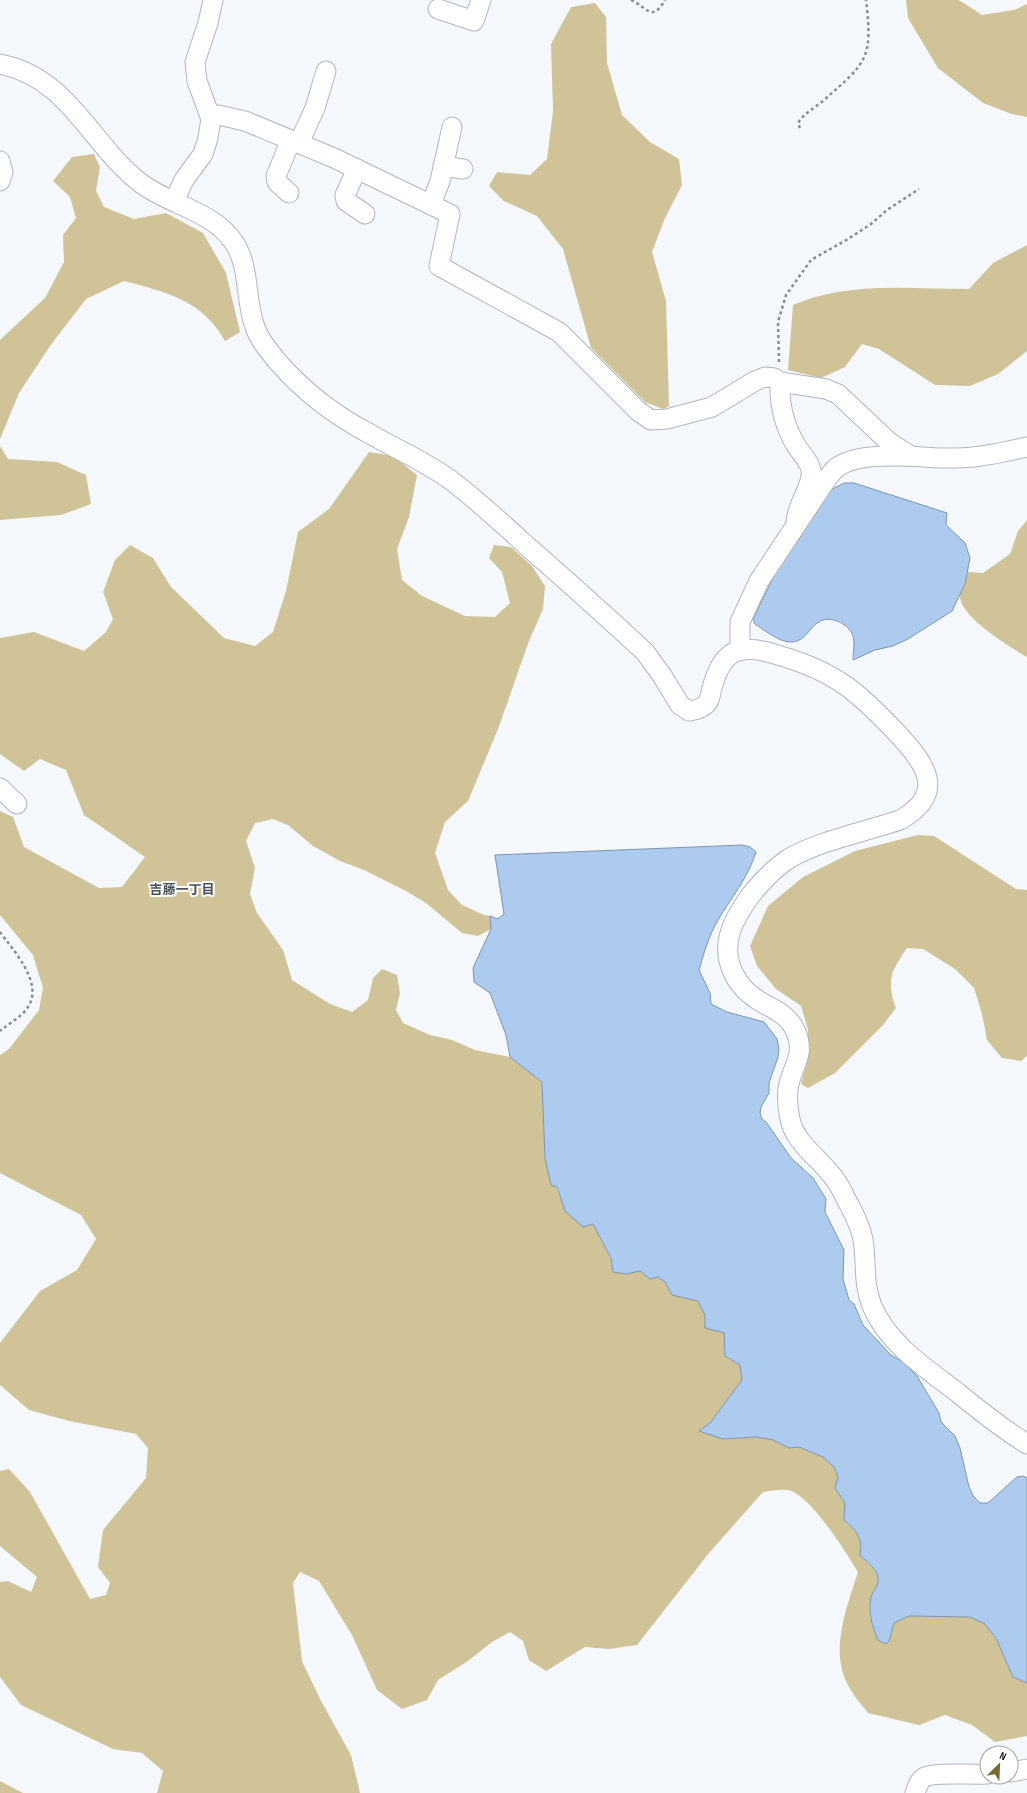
<svg xmlns="http://www.w3.org/2000/svg" width="1027" height="1793" font-family="'Sofia Sans Condensed','Noto Sans JP',sans-serif">
	<style>
		.forest { fill: #d0c397 }
		.water { fill: #accbee; stroke: #7e94ad }
		.lines { fill: none; stroke-linecap: round; stroke-linejoin: round }
		.minor-casing { stroke: #b0b6bd; stroke-width: 21 }
		.path { stroke: #888b8f; stroke-width: 2.5; stroke-dasharray: 3 3; stroke-linecap: butt }
		.minor { stroke: #fff; stroke-width: 19 }
		.labels { text-anchor: middle; stroke-width: 4; stroke-linejoin: round; paint-order: stroke }
		.neighbourhood-label { font-size: 13px; font-weight: bold; fill: #484e54; stroke: #fff }
	</style>
	<rect width="100%" height="100%" fill="#f5f9fe"/>
	<!-- forest -->
	<g class="forest">
		<path d="M906,0h53l23,15 32,-5 13,-6v113l-15,-3 -29,-11 -45,-35 -30,-50z"/>
		<path d="M595,3l11,14 1,46 15,52 28,27 29,17 3,26 -17,33 -13,34 14,49 3,105 -6,3 -18,-7 -54,-54 -28,-99 -26,-33 -33,-15 -15,-15 8,-14 33,3 17,-16 6,-48 -2,-67 20,-37z"/>
		<path d="M94,154l6,13 -4,24 8,16 30,12 32,-6 37,20 23,40 14,59 -15,9c-22,-40 -58,-49 -101,-60l-38,18 -36,47 -31,47 -19,46v-99l45,-42 19,-36 -1,-27 13,-17 -6,-21 -17,-16 19,-24z"/>
		<path d="M1027,245v106l-29,23 -28,12 -35,-1 -56,-36 -17,-5 -17,23 -24,11 -33,-8 5,-65c55,-24 118,-16 176,-16l24,-26z"/>
		<path d="M0,446l8,13 49,3 29,13 5,29 -30,11 -61,5z"/>
		<path d="M369,452l24,4 24,19 -8,42 -12,32 5,31 20,16 43,20 30,1 15,-14 -8,-31 -13,-14 5,-13 17,2 21,19 13,20 -2,23 -14,32 -31,88 -30,72 -23,21 -10,31 13,37 14,15 22,10 6,1 1,13 -13,7 -16,-3 -36,-30 -20,-12 -42,-21 -24,-9 -27,-15 -25,-21 -15,-6 -18,4 -9,18 9,27 -5,26 7,19 26,37 9,30 38,24 22,8 16,-12 5,-22 9,-9 15,6 3,18 -4,17 7,13 27,12 22,5 23,10 35,7 32,25 3,76 20,53 28,13 18,35 2,13 13,2 14,-3 10,8 8,-2 7,5 7,13 26,6 7,14v13l19,5 1,23 15,9 2,15 -32,43 -10,8 23,8 34,-2 16,3 16,8 10,-1 24,10 11,10 4,10 -3,11 10,15 -1,17c13,11 19,18 16,35 7,7 16,13 18,22 2,8 -5,13 -7,20 -3,14 1,30 7,43l8,4 3,-3 5,-18 15,-7 61,1 15,7 11,14 17,39 14,6v53l-32,6 -23,-17 -27,-10 -26,10 -51,-12c-7,-9 -15,-18 -20,-28 -19,-36 -1,-77 10,-113 -11,-18 -49,-80 -71,-82 -7,-1 -16,1 -24,2l-54,61 -72,92 -28,4 -24,-2 -39,24 -17,-11 -6,-19 -13,-9 -18,10 -24,19 -30,19 -11,20 -25,9 -25,-19 -25,-55 -33,-54 -19,-9 -7,11 9,78 18,38 31,56 9,38h-203l6,-22 -21,-18 -29,-4 -92,-44 -21,-28v-95l8,-1 23,11 6,-15 -37,-31v-75l9,-2 21,23 60,107 16,-4 4,-12 -12,-16 5,-37 43,-52 2,-30 -12,-14 -67,-13 -40,-11 -29,-25v-42l40,-52 37,-21 19,-31 -15,-24 -81,-42v-118l9,-6 30,-39 4,-22 -10,-33 -33,-40v-104l13,6 11,30 75,41 23,-1 23,-30 -61,-42 -18,-45 -26,-11 -16,12 -24,-17v-116l34,-6 50,19 22,-19 7,-13 -10,-27 12,-32 15,-15 23,13 18,29 53,51 31,8 18,-14 13,-41 12,-59 31,-23z"/>
		<path d="M1027,520v137c-17,-10 -67,-40 -67,-61 0,-7 6,-17 8,-24l15,1 27,-19 8,-23z"/>
		<path d="M918,835l16,1 82,53 11,1v166l-6,5 -19,-3 -15,-18 -5,-26 -8,-26 -19,-19 -32,-20 -16,-1c-16,23 -21,33 -11,60l-13,17 -48,48 -27,15 -7,-4 4,-15 3,-39 -7,-24 -25,-17 -19,-23 -7,-20 18,-40 35,-29 52,-26z"/>
		<path d="M0,1781l23,12h-23z"/>
	</g>
	<!-- water -->
	<g class="water">
		<path d="M844,483h10l93,30 -1,12 19,18 5,15 -5,26 -13,27 -44,28 -15,7 -18,4 -22,10c0,-7 2,-17 0,-24 -4,-13 -25,-22 -36,-13 -7,5 -11,15 -20,18 -14,5 -31,-10 -42,-17l-2,-5 28,-57 48,-71z"/>
		<path d="M743,845l7,2 6,5c-8,26 -25,46 -38,68 -9,15 -14,33 -19,50l11,23 1,11 16,8 37,10 13,17 2,10 -1,8 -9,26v10l-8,14 -1,6 2,6 4,3 25,36 22,20 13,21 -1,13 19,38 -1,29 6,21 5,4 9,21 28,30 12,7 14,14 22,37 2,9 14,14 5,12 9,39 5,10 6,6h8l29,-26 6,-1 4,2v205l-14,-6 -17,-39 -11,-14 -15,-7 -61,-1 -15,7 -5,18 -3,3 -8,-4c-6,-13 -10,-29 -7,-43 2,-7 9,-12 7,-20 -2,-9 -11,-15 -18,-22 3,-17 -3,-24 -16,-35l1,-17 -10,-15 3,-11 -4,-10 -11,-10 -24,-10 -10,1 -16,-8 -16,-3 -34,2 -24,-8 11,-8 32,-43 -2,-15 -15,-9 -1,-23 -19,-5v-13l-7,-14 -26,-6 -7,-13 -7,-5 -8,2 -10,-8 -14,3 -13,-2 -2,-14 -18,-34 -10,3 -18,-16 -8,-24 -6,-2 -6,-27 -3,-76 -32,-25 -4,-22 -16,-42 -16,-11 -1,-14 18,-39 -1,-13 8,3 6,-5 -9,-59z"/>
	</g>
	<g class="lines">
		<defs>
			<g id="minor">
				<path d="M438,9l36,12 7,-21"/>
				<path d="M0,64c69,13 91,82 142,120 28,21 70,27 91,57 17,24 12,56 21,83 4,14 14,26 24,38 25,29 58,54 92,72 28,16 56,28 82,47 26,20 51,43 75,65 40,35 79,70 118,106l18,25 17,28 9,6c7,-1 15,-3 19,-9 2,-3 3,-10 4,-14 4,-15 12,-36 30,-38 13,-2 26,2 39,6 54,16 76,35 114,75 29,31 54,61 5,89 -33,11 -81,21 -110,38 -16,10 -28,23 -40,38 -7,10 -15,22 -19,34 -10,29 4,57 30,72 14,8 28,13 35,30 10,24 -5,35 -8,57 -1,9 0,21 2,30 4,22 27,38 40,54 7,8 12,17 16,26 8,14 17,32 18,48 2,21 0,39 8,59 16,38 55,63 86,87 22,18 45,36 69,51"/>
				<path d="M211,119l-14,-38 -2,-19 13,-39 5,-23"/>
				<path d="M299,143l16,-35 11,-37"/>
				<path d="M0,161l3,11 -3,9"/>
				<path d="M443,166l20,3"/>
				<path d="M357,169l-12,26 1,6 19,13"/>
				<path d="M289,193l-12,-11 -1,-6 15,-36"/>
				<path d="M174,201l10,-21 19,-26 5,-16 3,-19 7,-4 27,6 89,37 116,56 -11,52 120,66 79,79 13,9 16,-1 45,-12 43,-26 10,-4 9,1 6,4c-1,24 4,44 17,65 4,6 13,15 14,23 3,15 -16,36 -15,55"/>
				<path d="M431,205l9,-24 12,-54"/>
				<path d="M780,382l46,7 12,5 51,48 22,14"/>
				<path d="M740,650v-28l19,-41 65,-98c3,-4 7,-10 11,-14 25,-21 89,-10 120,-11 24,0 49,-6 72,-11"/>
				<path d="M0,788l17,16"/>
				<path d="M1011,1772l16,-3"/>
				<path d="M915,1793c2,-6 4,-13 10,-16 10,-5 48,-2 62,-3"/>
			</g>
		</defs>
		<!-- minor casing -->
		<use href="#minor" class="minor-casing"/>
		<!-- path -->
		<g class="path">
			<path d="M631,0c16,7 21,23 34,0"/>
			<path d="M800,128l-2,-5c6,-10 17,-15 26,-23 43,-38 49,-41 42,-100"/>
			<path d="M779,362l-1,-40 8,-27 25,-35 37,-21 23,-15 16,-14 32,-21"/>
			<path d="M0,932c13,18 44,51 28,75 -6,10 -19,16 -28,24"/>
		</g>
		<!-- minor -->
		<use href="#minor" class="minor"/>
	</g>
	<g class="labels">
		<!-- neighbourhood labels -->
		<g class="neighbourhood-label">
			<text x="182" y="894">吉藤一丁目</text>
		</g>
	</g>
	<!-- north arrow -->
	<g transform="translate(999 1765) rotate(24)"><circle r="19" fill="#ffffff" stroke="#a0a1a2"/>
	<path d="M0-3L7 15L0 10L-7 15Z" fill="#776836"/>
	<text y="-6" font-size="11" font-weight="bold" text-anchor="middle" fill="#111316">N</text>
	</g>
</svg>
